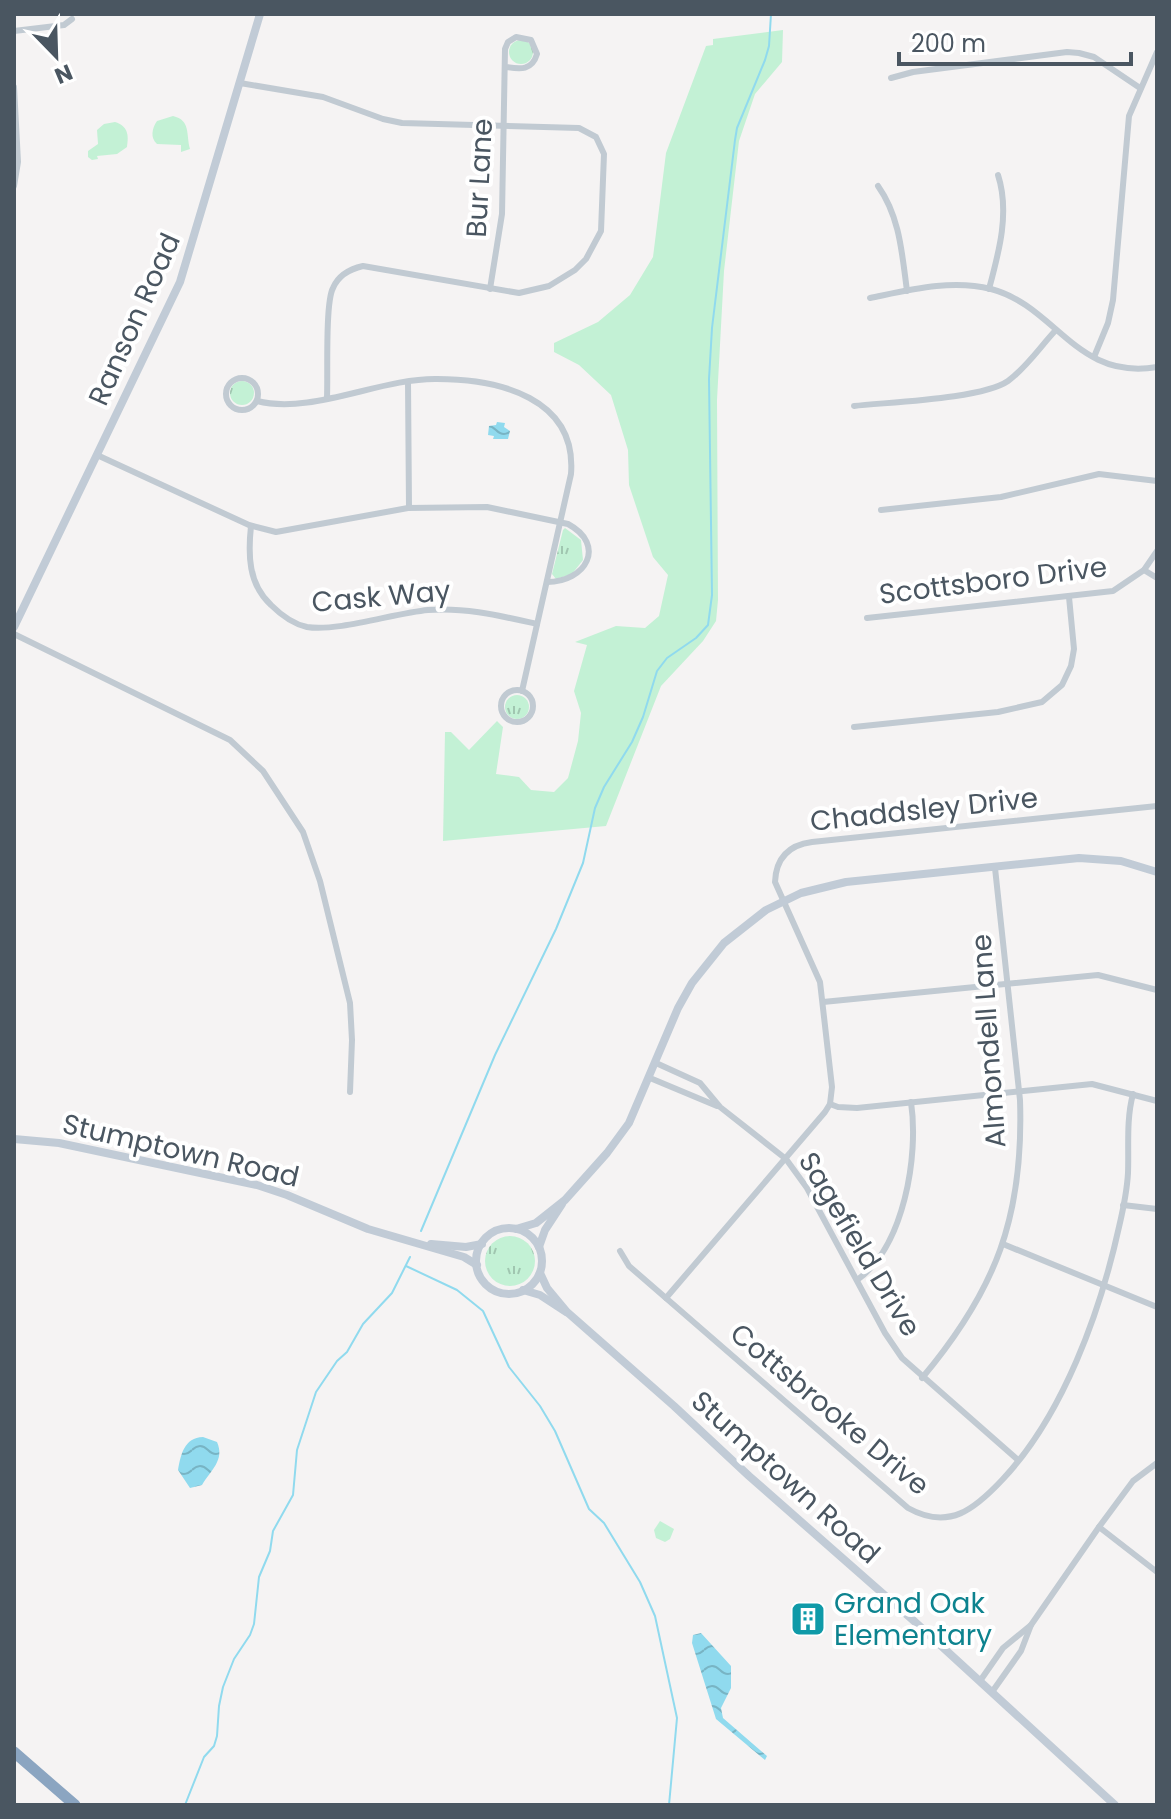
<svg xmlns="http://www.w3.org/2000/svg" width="1171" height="1819" font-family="Poppins,sans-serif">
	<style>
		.grass { fill: url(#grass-tufts) }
		.park { fill: #c3f1d5 }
		.water { fill: url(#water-waves) }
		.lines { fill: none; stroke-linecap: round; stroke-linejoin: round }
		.stream { stroke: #90daee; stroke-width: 2 }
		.street { stroke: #c1cad2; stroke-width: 6 }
		.secondary { stroke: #c1cbd6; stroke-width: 8 }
		.highway { stroke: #8ba5c1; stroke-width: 11 }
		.labels { text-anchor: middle; stroke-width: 8; stroke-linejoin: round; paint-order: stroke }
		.street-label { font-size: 28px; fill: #4a5661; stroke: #fff }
		.culture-label { font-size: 28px; fill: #0d838f; stroke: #fff; text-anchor: start }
	</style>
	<defs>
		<pattern id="grass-tufts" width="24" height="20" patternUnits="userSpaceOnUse" patternTransform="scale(2)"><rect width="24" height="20" fill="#c3f1d5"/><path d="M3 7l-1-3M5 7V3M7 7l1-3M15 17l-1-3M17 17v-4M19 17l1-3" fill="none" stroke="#a0c6b0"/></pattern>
		<pattern id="water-waves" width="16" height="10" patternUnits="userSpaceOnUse" patternTransform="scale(2)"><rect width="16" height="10" fill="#90daee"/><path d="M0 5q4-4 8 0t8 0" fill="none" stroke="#78b4c4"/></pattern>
	</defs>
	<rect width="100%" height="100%" fill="#f5f3f3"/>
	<!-- grass -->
	<g class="grass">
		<circle cx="521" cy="52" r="12"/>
		<circle cx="242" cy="393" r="12"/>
		<path d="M565,528l16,12 2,20 -11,14 -16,5 -4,-5 11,-44z"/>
		<circle cx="517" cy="707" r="12"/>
		<circle cx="510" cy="1261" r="25"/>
	</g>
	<!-- park -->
	<g class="park">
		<path d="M783,30l-1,32 -27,32 -16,47 -15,130 -7,129 1,200 -2,21 -13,20 -42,45 -55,140 -163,15 2,-109h6l18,18 28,-29 6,6 -7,47 23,3 12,13 23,2 14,-14 10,-37 3,-28 -7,-22 13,-46 -12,-3 41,-16 29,2 14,-12 9,-41 -15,-18 -24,-72 -1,-35 -17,-55 -32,-30 -25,-13v-9l44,-21 32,-27 23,-38 13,-104 40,-107 7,-1v-6z"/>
		<path d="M173,116c18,4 13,19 17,33l-9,3v-7l-24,-1c-7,-6 -5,-16 0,-23z"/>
		<path d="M115,122c13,4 14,13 12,25l-10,7 -20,2 1,3 -6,1 -4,-3v-6l10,-7 -1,-14 7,-6z"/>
		<path d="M660,1521l14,8 -4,10 -5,3 -9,-4 -2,-8z"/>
	</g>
	<!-- water -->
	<g class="water">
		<path d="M497,422l8,1 -1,4 6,4 -2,8h-15l1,-3 -6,-1 1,-9 7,-1z"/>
		<path d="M203,1437l14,5c8,18 -6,28 -15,43l-12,3 -12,-18c3,-16 6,-32 25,-33z"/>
		<path d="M701,1633l30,33v22l-10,20 2,10 44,38 -2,4 -49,-41 -24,-76 1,-8z"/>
	</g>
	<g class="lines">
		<!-- stream -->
		<g class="stream">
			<path d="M421,1231l74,-176 61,-126 27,-66 12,-55 9,-21 28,-45 11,-25 14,-46 10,-13 29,-20 12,-13 4,-30 -3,-216 3,-51 23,-188 2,-12 28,-68 4,-14 2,-32"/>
			<path d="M406,1266l51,24 26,21 26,56 31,39 15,25 34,78 15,14 36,59 15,34 22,102 -8,87"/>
			<path d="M185,1805l19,-48 10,-11 3,-10 2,-30 4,-19 11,-28 16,-24 4,-11 5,-47 11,-26 3,-20 20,-36 4,-45 19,-58 21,-31 10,-9 16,-28 29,-31 18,-36"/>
		</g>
		<!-- street -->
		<g class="street">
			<path d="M14,31l50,-6 8,-6"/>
			<path d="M891,78l22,-6 154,-20 12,1 15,4 46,31"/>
			<path d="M240,83l83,14 60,22 19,4 177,5 17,9 8,17 -3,77 -15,28 -11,11 -26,16 -30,7 -156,-27c-13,3 -25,10 -30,22 -8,15 -5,88 -6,109"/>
			<path d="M14,87l4,75 -4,24"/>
			<path d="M878,186c22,31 24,68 29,105"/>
			<path d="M490,289l12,-75 3,-165 3,-7 8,-5 15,3 6,14c-5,17 -17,15 -31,13"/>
			<path d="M989,289c10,-37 21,-77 9,-114"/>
			<path d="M870,298c39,-8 81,-19 121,-9 65,17 85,92 166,78"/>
			<path d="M1094,357l14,-34 5,-23 16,-184 28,-64"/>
			<circle cx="242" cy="394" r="16"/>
			<path d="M408,382l1,126"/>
			<path d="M257,401c55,14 123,-23 180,-22 62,0 140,19 134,95l-49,217"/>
			<path d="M854,406c35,-4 128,-7 154,-25 18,-13 32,-34 47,-50"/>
			<path d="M97,455l152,70 27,7 132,-24 79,-1 81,17c39,21 18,58 -21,58"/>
			<path d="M881,510l120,-13 98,-23 58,7"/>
			<path d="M251,526c-3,28 -3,58 20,79 10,10 22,19 36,22 30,5 88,-14 121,-17 37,-3 73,6 109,14"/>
			<path d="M1144,570l13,8"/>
			<path d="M867,618l246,-27 31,-21 13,-19"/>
			<path d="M14,634l216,106 33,31 40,61 17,49 30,122 2,37 -2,52"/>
			<circle cx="517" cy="706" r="16"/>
			<path d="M854,727l144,-15 44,-10 20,-17 9,-19 3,-17 -5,-52"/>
			<path d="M823,1002l275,-27 59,15"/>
			<path d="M656,1063l44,20 20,24 66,52 21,29 78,145 17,25 116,102"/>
			<path d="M650,1078l67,28"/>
			<path d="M830,1104l8,3 19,1 235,-24 65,17"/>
			<path d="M1123,1205l34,4"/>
			<path d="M1003,1244l154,63"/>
			<path d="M620,1251l9,15 279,242c41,23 67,1 95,-29 60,-64 97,-166 116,-252 4,-17 8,-36 9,-54 1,-26 -2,-53 5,-79"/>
			<path d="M857,1280c47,-33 62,-124 54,-178"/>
			<path d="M666,1298l159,-186 5,-8 2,-17 -12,-105 -45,-100c1,-24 14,-37 37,-40l345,-36"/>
			<path d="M922,1378c74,-88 102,-162 98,-278l-25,-232"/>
			<path d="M1099,1527l58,45"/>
			<path d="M980,1681l23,-33 28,-23"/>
			<path d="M992,1692l29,-41 10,-26 68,-98 34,-46 24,-18"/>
		</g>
		<!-- secondary -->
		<g class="secondary">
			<path d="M14,627l166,-345 80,-268"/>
			<path d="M14,1139l45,4 198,42 30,10 81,34 96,28 13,8"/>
			<circle cx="509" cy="1261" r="33"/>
			<path d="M516,1229l20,-6 29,-23 42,-47 22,-30 49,-115 14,-25 32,-40 42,-33 35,-17 45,-11 233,-24 42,3 36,11"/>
			<path d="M431,1244l35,3 16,-3"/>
			<path d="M539,1247l6,-17 17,-26"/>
			<path d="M540,1273l7,15 20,24 107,94 75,70 165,145 201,184"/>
			<path d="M523,1290l17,5 26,17"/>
		</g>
		<!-- highway -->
		<path class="highway" d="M14,1752l61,53"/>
	</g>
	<!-- icons -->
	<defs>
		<symbol id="building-square" viewBox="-11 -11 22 22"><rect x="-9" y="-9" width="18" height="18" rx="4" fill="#0f9aa8" stroke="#fff"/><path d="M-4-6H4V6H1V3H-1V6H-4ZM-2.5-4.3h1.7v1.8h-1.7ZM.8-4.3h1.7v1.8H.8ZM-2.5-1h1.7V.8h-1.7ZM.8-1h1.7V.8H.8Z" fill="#fff"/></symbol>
	</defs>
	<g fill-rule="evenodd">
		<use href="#building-square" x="788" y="1599" width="40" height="40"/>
	</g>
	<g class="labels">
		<!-- street labels -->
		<g class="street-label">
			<text transform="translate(479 178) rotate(-87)" y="10">Bur Lane</text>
			<text transform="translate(134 319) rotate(-66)" y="10">Ranson Road</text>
			<text transform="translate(993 580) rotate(-7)" y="10">Scottsboro Drive</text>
			<text transform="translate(381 596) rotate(-5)" y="10">Cask Way</text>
			<text transform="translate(924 809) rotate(-6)" y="10">Chaddsley Drive</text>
			<text transform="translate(988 1041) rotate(-94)" y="10">Almondell Lane</text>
			<text transform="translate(181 1150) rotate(13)" y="10">Stumptown Road</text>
			<text transform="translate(860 1244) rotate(59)" y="10">Sagefield Drive</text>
			<text transform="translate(830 1409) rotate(40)" y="10">Cottsbrooke Drive</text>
			<text transform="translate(786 1477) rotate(42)" y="10">Stumptown Road</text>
		</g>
		<!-- culture labels -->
		<g class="culture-label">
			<text x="834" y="1613">Grand Oak<tspan x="834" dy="32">Elementary</tspan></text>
		</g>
	</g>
	<!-- border -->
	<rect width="1171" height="1819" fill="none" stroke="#4a5661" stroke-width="32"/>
	<!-- north arrow -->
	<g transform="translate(56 56) rotate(157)" stroke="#ffffff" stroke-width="6" paint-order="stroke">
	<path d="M0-6L14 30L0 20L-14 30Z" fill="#4a5661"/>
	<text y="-12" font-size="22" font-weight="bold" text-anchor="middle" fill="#4a5661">N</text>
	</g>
	<!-- scale -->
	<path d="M899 52v12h232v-12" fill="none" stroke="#4a5661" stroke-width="4"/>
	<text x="911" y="52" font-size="24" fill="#4a5661" stroke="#ffffff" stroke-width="6" paint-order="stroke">200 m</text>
</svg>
